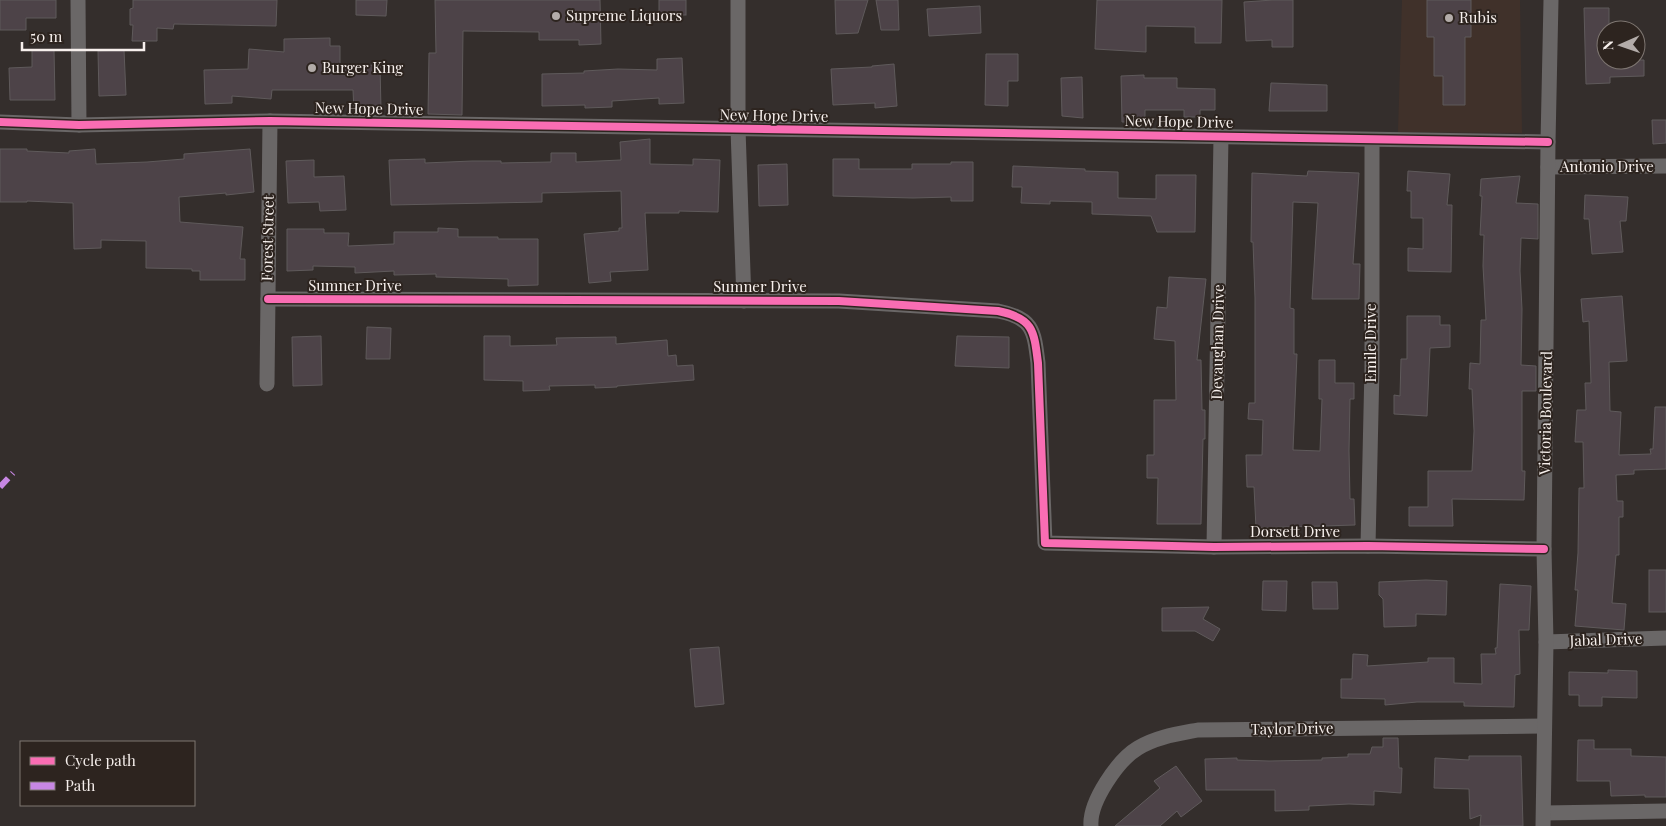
<svg xmlns="http://www.w3.org/2000/svg" width="1666" height="826" font-family="'Playfair Display',serif">
	<style>
		.built { fill: #40312a }
		.building { fill: #4d4348; stroke: #5f5a5b }
		.lines { fill: none; stroke-linecap: round; stroke-linejoin: round }
		.street { stroke: #6a6767; stroke-width: 15 }
		.quiet { stroke: #c787e3; stroke-width: 6; stroke-dasharray: 12 6; stroke-linecap: butt }
		.cycleway-casing { stroke: #2d241f; stroke-width: 11 }
		.cycleway { stroke: #f96db3; stroke-width: 8 }
		.poi-dot { fill: #b3aca9; stroke: #2d241f; stroke-width: 2 }
		.labels { text-anchor: middle; stroke-width: 4; stroke-linejoin: round; paint-order: stroke }
		.poi-label { font-size: 15px; fill: #f7f0ed; stroke: #2d241f; text-anchor: start }
		.street-label { font-size: 15px; fill: #f7f0ed; stroke: #2d241f }
	</style>
	<rect width="100%" height="100%" fill="#342e2c"/>
	<!-- built -->
	<path class="built" d="M1402,0h118l2,133 -124,-1z"/>
	<!-- building -->
	<g class="building">
		<path d="M0,0h56v18h-30v12h-26z"/>
		<path d="M133,0h144l-1,26 -102,-2 -1,5 -16,-1v13h-25l1,-16h-3v-16l3,-1z"/>
		<path d="M356,0h31l-1,16 -30,-1z"/>
		<path d="M435,0h165l1,44 -22,1v-5h-40v-8l-76,-1 -1,84 -34,-1 1,-61h7z"/>
		<rect x="659" y="0" width="27" height="15"/>
		<path d="M835,0h33l-10,33 -22,1z"/>
		<path d="M876,0h22l1,30h-18z"/>
		<path d="M1097,0h125l-1,43h-26v-16l-49,-1v26l-51,-3z"/>
		<path d="M1273,0h20v47h-21v-7l-26,1 -2,-39z"/>
		<path d="M1427,0h44v37h-6v68h-22v-29h-9v-39h-7z"/>
		<path d="M980,6l1,27 -52,3 -2,-27z"/>
		<path d="M1584,8h25v22h-3v30h38v16l-34,1v6l-24,1z"/>
		<path d="M330,38v8h10v20l40,-1 1,45 -27,1 -1,-21h-81l-1,9 -39,-3v7l-27,1 -1,-34 44,-1 1,-20 35,3v-13z"/>
		<path d="M32,50h22l1,50h-45l-1,-32 23,-1z"/>
		<path d="M124,50l2,45 -27,1 -1,-45z"/>
		<path d="M986,54h32v27h-10v25l-23,-1z"/>
		<path d="M682,58l2,45 -25,1v-6l-47,3v6l-27,1v-3l-43,1v-32l42,-1v-2l34,-2 39,1v-11z"/>
		<path d="M894,64l3,42 -22,2v-5l-42,2 -2,-36 41,-2v-1z"/>
		<path d="M1144,75v3h33v10l38,1v21h-15v7h-16v-7h-39v12h-23l-1,-46z"/>
		<path d="M1082,77l1,41 -21,-2 -1,-38z"/>
		<path d="M1271,83l56,2v26h-58z"/>
		<path d="M1652,120h14v23l-13,1z"/>
		<path d="M650,139v25l43,1v-6l27,1 -2,52 -39,-1v2h-34l3,57 -38,2 1,9 -22,2 -5,-49 35,-3v-3h3l-1,-37 -79,2v9l-151,3 -2,-45 36,-1v4l47,-2h29v2l50,-1v-9h25v9l45,-2 -1,-18z"/>
		<path d="M0,149h27v2l42,2v-2l26,-2 1,15 51,-2 37,-3v-5l66,-5 4,43 -28,3v-2l-47,4 1,25 63,5 -3,32h5v21h-45v-9h-8v-2l-46,-1v-27l-45,-1v8l-27,1 -1,-46 -46,-2v1h-27z"/>
		<path d="M833,159h26v10h53v-5h39v-2h22v39h-22v-4l-38,1 -80,-2z"/>
		<path d="M314,160v17l30,-1 2,34 -26,1 -1,-9 -31,1 -2,-42z"/>
		<path d="M787,164l1,41 -29,1 -1,-41z"/>
		<path d="M1013,166l72,3v2l33,1v26l38,1v-24h40l-1,57h-38l-6,-16 -59,-2v-12l-42,-1v3l-29,-1 1,-16h-10z"/>
		<path d="M1308,171l51,2 -6,91h7l-1,35h-47l6,-96 -25,-1 -3,106 4,1v45h3l-4,96 27,1 2,-52h-3v-39h16v23h19v16h-4l-1,52 1,48h4l1,26 -99,3 -2,-41h-7l-1,-32h16l1,-35 -15,-1 1,-16h6v-105l-2,-56h-2l1,-69 55,3z"/>
		<path d="M1408,171l42,3 -3,31h5l-1,67 -43,-1v-23l15,1v-31h-12v-27h-4z"/>
		<path d="M1520,176l-4,27 22,1v35l-17,-1 -1,33 2,38 -1,56 15,1v25h-14v80h3l-1,29 -72,-1 1,27h-44v-19h19v-36h44l2,-40 -2,-42h-3l1,-26 10,1 1,-44h5l-3,-54 1,-31h-4l2,-39h-2l1,-17z"/>
		<path d="M1585,195l43,2 -2,24h-6l3,31 -31,2 -3,-35h-5z"/>
		<path d="M438,228l20,1v8h40v2h40v46l-30,1v-7l-72,-2v-3l-42,1v-4l-39,2v-6l-42,-1v4l-26,1v-42h37v4h25l-1,13 46,-2v-12h44z"/>
		<path d="M1169,277l37,2 -9,81h4l1,50h3v29h-2l-2,85h-44l1,-46h-11v-23h7v-55h22l-1,-59 -21,-2 3,-32 10,1z"/>
		<path d="M1622,296l5,65 -18,1 1,49 11,1 -2,43 32,-1 -1,-5h3l2,-42h11v62l-32,1v4l-18,1 1,26h6v16h-4v38h-3l-4,48 14,1 -2,26 -49,-4 3,-36h-3l3,-37 1,-65h5l-1,-46h-8l2,-32h9l-1,-27h6l-2,-62 -6,1 -2,-23z"/>
		<path d="M1407,316h33v9h10v22l-20,1 -3,68 -33,-2v-19l6,1 1,-37h6z"/>
		<path d="M367,327l24,1 -1,31h-24z"/>
		<path d="M321,336l1,49 -29,1 -1,-49z"/>
		<path d="M484,336h26v10l47,-1 -1,-7 60,-1v7l51,-4 1,16 8,-1 1,11 16,-1 1,15 -77,6v1l-22,1v-3l-46,1 1,4 -27,1v-10l-39,-1z"/>
		<path d="M957,336l52,1v31l-54,-2z"/>
		<rect x="1649" y="570" width="17" height="42"/>
		<path d="M1426,580l21,1 -1,34 -30,-1v12l-32,1 -1,-28 -4,-4v-13z"/>
		<path d="M1263,581h24l-1,30 -24,-1z"/>
		<path d="M1312,582h25l1,27h-25z"/>
		<path d="M1500,584l31,2 -2,44h-10l1,44 -5,1 -1,32 -50,-1v-4h-47l-32,3v-6l-44,-1v-19h11l1,-25 15,1 -1,11 61,-4v-4h26v25l28,1 -1,-30h15l-1,-6h2z"/>
		<path d="M1209,607l-6,12 17,10 -7,12 -18,-10h-33v-23z"/>
		<path d="M719,647l5,57 -29,3 -5,-58z"/>
		<path d="M1608,670l29,1v27l-35,-1v9h-23v-11h-10v-23l39,1z"/>
		<path d="M1383,738h15l1,30h3l-1,25 -27,-2v14l-25,-1 -40,2v4l-34,1v-21h-69l-1,-31 32,-1v2l32,1 53,-1v-2l26,-1v-3h22l2,-7h11z"/>
		<path d="M1578,740h16v9h37v7l35,1v40h-21v-2l-34,1 -1,-15h-33z"/>
		<path d="M1469,756h52l2,70h-43l1,-11 -11,4 -1,-30 -35,-1 1,-30 34,2z"/>
		<path d="M1176,766l26,35 -21,16 -4,-6 -17,15h-45l45,-38 -6,-7z"/>
	</g>
	<g class="lines">
		<!-- street -->
		<g class="street">
			<path d="M78,0l1,125"/>
			<path d="M738,0v129l6,172"/>
			<path d="M0,122l79,3 191,-4 1278,21"/>
			<path d="M1548,167l118,-1"/>
			<path d="M268,299l571,2 159,10c35,7 36,19 40,52l7,180 169,4 154,-1 176,3"/>
			<path d="M267,384l3,-263"/>
			<path d="M1368,546l4,-179v-227"/>
			<path d="M1214,547l7,-410"/>
			<path d="M1546,642l120,-4"/>
			<path d="M1544,813l122,-2"/>
			<path d="M1091,826c-2,-24 27,-66 47,-78 18,-11 39,-14 60,-18l346,-4"/>
			<path d="M1543,826l3,-184 -2,-93 4,-407 3,-142"/>
		</g>
		<!-- quiet -->
		<path class="quiet" d="M0,487l13,-14"/>
		<defs>
			<g id="cycleway">
				<path d="M0,122l79,3 191,-4 1278,21"/>
				<path d="M268,299l571,2 159,10c35,7 36,19 40,52l7,180 169,4 154,-1 176,3"/>
			</g>
		</defs>
		<!-- cycleway casing -->
		<use href="#cycleway" class="cycleway-casing"/>
		<!-- cycleway -->
		<use href="#cycleway" class="cycleway"/>
	</g>
	<!-- markers -->
	<g class="poi-dot">
		<circle cx="556" cy="16" r="5"/>
		<circle cx="1449" cy="18" r="5"/>
		<circle cx="312" cy="68" r="5"/>
	</g>
	<g class="labels">
		<!-- poi labels -->
		<g class="poi-label">
			<text x="566" y="21">Supreme Liquors</text>
			<text x="1459" y="23">Rubis</text>
			<text x="322" y="73">Burger King</text>
		</g>
		<!-- street labels -->
		<g class="street-label">
			<text transform="translate(369 109) rotate(1)" y="5">New Hope Drive</text>
			<text transform="translate(774 116) rotate(1)" y="5">New Hope Drive</text>
			<text transform="translate(1179 122) rotate(1)" y="5">New Hope Drive</text>
			<text x="1607" y="172">Antonio Drive</text>
			<text transform="translate(268 238) rotate(-89)" y="5">Forest Street</text>
			<text x="355" y="291">Sumner Drive</text>
			<text x="760" y="292">Sumner Drive</text>
			<text transform="translate(1218 342) rotate(-89)" y="5">Devaughan Drive</text>
			<text transform="translate(1371 343) rotate(-90)" y="5">Emile Drive</text>
			<text transform="translate(1546 413) rotate(-89)" y="5">Victoria Boulevard</text>
			<text x="1295" y="537">Dorsett Drive</text>
			<text transform="translate(1606 640) rotate(-2)" y="5">Jabal Drive</text>
			<text transform="translate(1292 729) rotate(-1)" y="5">Taylor Drive</text>
		</g>
	</g>
	<!-- legend -->
	<rect x="20" y="741" width="175" height="65" fill="#2d241f" stroke="#7e7671"/>
	<rect x="30" y="757" width="25" height="8" fill="#f96db3" stroke="#7e7671"/>
	<text x="65" y="766" font-size="15" fill="#f7f0ed">Cycle path</text>
	<rect x="30" y="782" width="25" height="8" fill="#c787e3" stroke="#7e7671"/>
	<text x="65" y="791" font-size="15" fill="#f7f0ed">Path</text>
	<!-- north arrow -->
	<g transform="translate(1621 45) rotate(268)"><circle r="24" fill="#2d241f" stroke="#7e7671"/>
	<path d="M0-4L9 19L0 12L-9 19Z" fill="#b3aca9"/>
	<text y="-8" font-size="14" font-weight="bold" text-anchor="middle" fill="#f7f0ed">N</text>
	</g>
	<!-- scale -->
	<path d="M22 42v8h122v-8" fill="none" stroke="#f7f0ed" stroke-width="2.5"/>
	<text x="30" y="42" font-size="15" fill="#f7f0ed" stroke="#2d241f" stroke-width="4" paint-order="stroke">50 m</text>
</svg>
